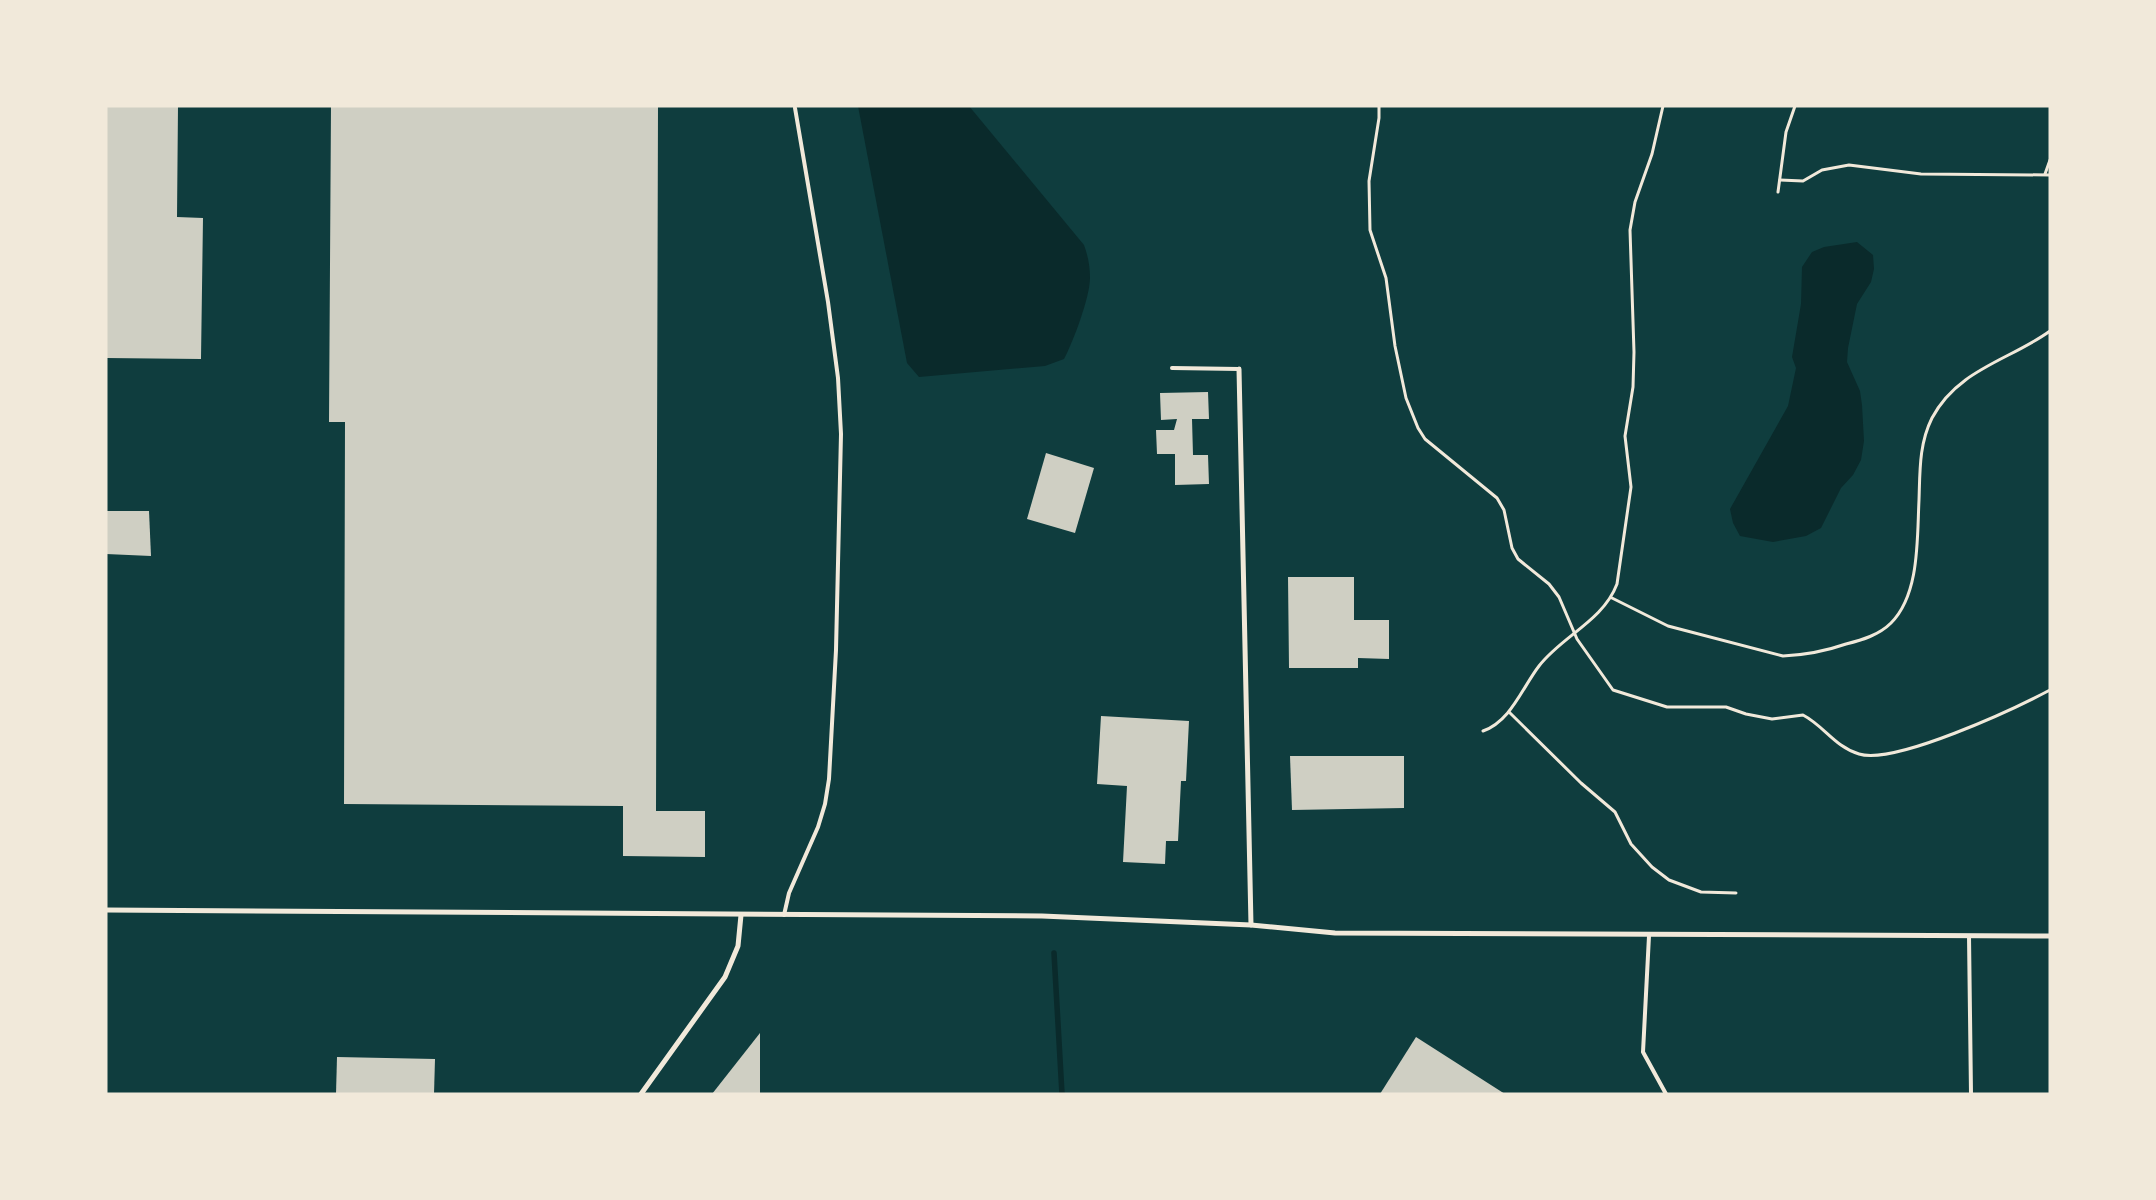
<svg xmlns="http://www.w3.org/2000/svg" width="2156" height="1200" font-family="Mulish,sans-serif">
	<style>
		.water { fill: #0a2a2b }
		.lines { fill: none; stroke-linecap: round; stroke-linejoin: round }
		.stream { stroke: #0a2a2b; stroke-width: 5.5 }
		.building { fill: #cfcfc3 }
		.path { stroke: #f1e9da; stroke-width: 3 }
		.service { stroke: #f1e9da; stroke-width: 4 }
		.minor { stroke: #f1e9da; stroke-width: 5 }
	</style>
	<rect width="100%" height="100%" fill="#0f3d3e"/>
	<!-- water -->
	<g class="water">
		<path d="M858,106h111l115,139c4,11 6,21 6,33 0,19 -17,64 -26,81l-19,7 -126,11 -12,-14z"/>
		<path d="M1857,242l16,13 1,14 -3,13 -14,22 -9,44 -1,14 13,29 2,14 2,36 -3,19 -8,15 -12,13 -20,40 -15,8 -33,6 -33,-6 -7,-13 -3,-14 58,-103 8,-38 -4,-11 9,-53 1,-37 10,-15 12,-5z"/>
	</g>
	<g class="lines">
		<!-- stream -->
		<path class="stream" d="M1054,953l8,141"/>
	</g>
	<!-- building -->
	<g class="building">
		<path d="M106,106h72l-1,111 26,1 -2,141 -95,-1z"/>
		<path d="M331,106h327l-2,705h49v46l-82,-1v-50l-279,-2 1,-382h-16z"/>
		<path d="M1208,392l1,27h-17l1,36h15l1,29 -34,1v-31h-18l-1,-24h18l3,-11 -16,1 -1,-27z"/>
		<path d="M1046,453l48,15 -19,65 -48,-14z"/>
		<path d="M106,511h43l2,45 -45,-2z"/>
		<path d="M1288,577h66v43h35v39l-31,-1v10h-69z"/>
		<path d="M1101,716l88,5 -3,60h-5l-3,60h-12l-1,23 -42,-2 4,-76 -30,-2z"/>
		<path d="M1290,756h114v52l-112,2z"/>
		<path d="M760,1033v61h-48z"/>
		<path d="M1416,1037l89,57h-125z"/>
		<path d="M337,1057l98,2 -1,35h-98z"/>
	</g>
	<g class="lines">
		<!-- path -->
		<g class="path">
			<path d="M1379,106v12l-10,63 1,49 16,48 9,68 11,52 12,30 7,11 72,59 7,12 8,38 6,11 31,25 10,13 18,42 36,51 54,17h59l20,7 26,5 31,-4c21,11 32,32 56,39 36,11 155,-45 191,-64"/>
			<path d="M2045,174l5,-14"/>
			<path d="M1780,180l23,1 19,-11 27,-5 72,9 129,1"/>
			<path d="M1778,192l8,-60 9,-26"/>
			<path d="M1612,598l56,28 115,30c21,-1 43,-5 63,-12 16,-4 33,-9 45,-21 29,-29 26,-85 28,-123 1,-29 0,-56 13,-82 26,-49 78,-58 118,-87"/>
			<path d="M1509,712l72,71 34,29 16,32 21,23 17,13 32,12 35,1"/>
			<path d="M1483,731c28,-10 39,-43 56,-65 23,-30 64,-45 78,-82l14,-97 -6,-51 8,-49 1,-35 -4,-122 5,-28 17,-48 11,-48"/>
		</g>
		<!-- service -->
		<g class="service">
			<path d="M1172,368l67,1"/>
			<path d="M784,915l5,-22 29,-66 7,-23 4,-25 7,-129 5,-216 -3,-56 -10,-76 -33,-194"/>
			<path d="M1649,936l-6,116 23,42"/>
			<path d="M1969,936l2,158"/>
		</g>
		<!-- minor -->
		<g class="minor">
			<path d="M1239,369l12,556"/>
			<path d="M106,910l936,6 209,9 84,8 715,3"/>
			<path d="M641,1094l84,-117 13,-31 3,-31"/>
		</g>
	</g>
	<!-- border -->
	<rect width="2156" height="1200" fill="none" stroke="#f1e9da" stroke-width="215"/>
</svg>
